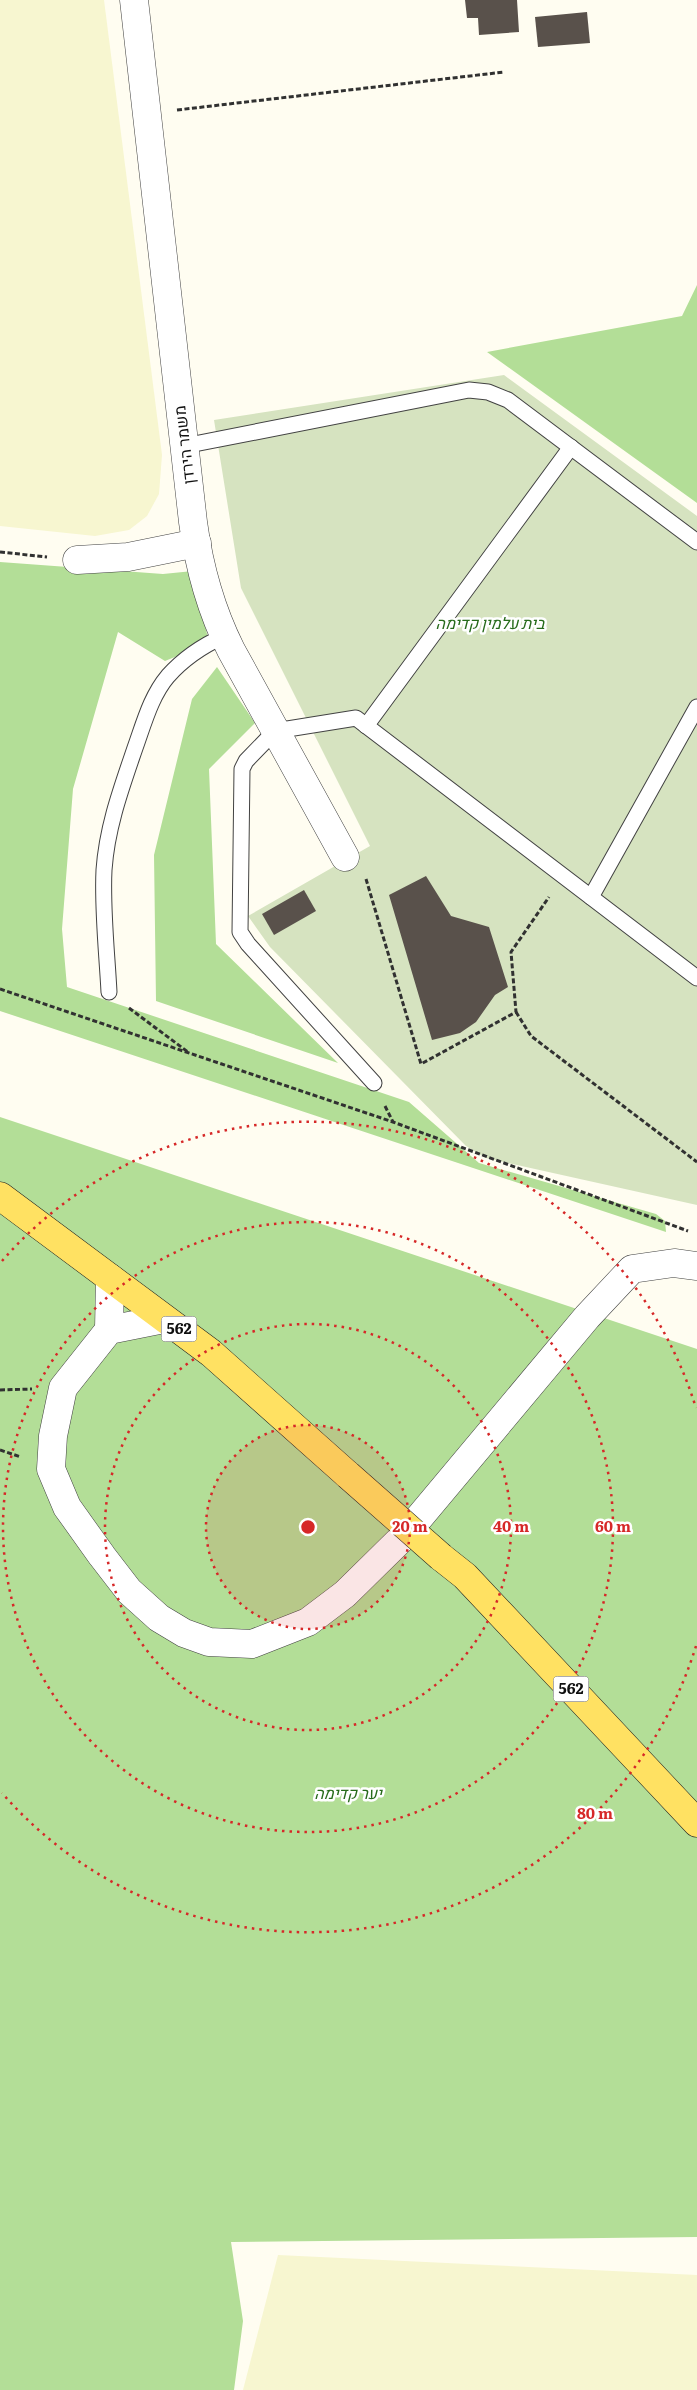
<svg xmlns="http://www.w3.org/2000/svg" width="697" height="2390" font-family="Literata,Heebo,serif">
	<style>
		.farmland { fill: #f7f6d0 }
		.forest { fill: #b3de97 }
		.cemetery { fill: #d6e3c0 }
		.building { fill: #59514b }
		.lines { fill: none; stroke-linecap: round; stroke-linejoin: round }
		.service-casing { stroke: #424242; stroke-width: 17 }
		.minor-casing { stroke: #424242; stroke-width: 29 }
		.primary-casing { stroke: #202020; stroke-width: 29 }
		.path { stroke: #313131; stroke-width: 3; stroke-dasharray: 5 2.5; stroke-linecap: butt }
		.service { stroke: #fff; stroke-width: 15 }
		.minor { stroke: #fff; stroke-width: 28 }
		.primary { stroke: #ffe162; stroke-width: 28 }
		.primary-bridge-casing { stroke: #202020; stroke-width: 29; stroke-linecap: butt }
		.primary-bridge { stroke: #ffe162; stroke-width: 28 }
		.ring { fill: none; stroke: #d62828; stroke-width: 2.5; stroke-dasharray: 2.5 5 }
		.labels { text-anchor: middle; stroke-width: 5; stroke-linejoin: round; paint-order: stroke }
		.shield { fill: #fff; stroke: #575757; stroke-width: 1 }
		.shield-label { font-size: 15px; font-weight: bold; fill: #0f0f0f }
		.street-label { font-size: 16px; fill: #0f0f0f; stroke: #fff }
		.park-label { font-size: 16px; font-style: italic; fill: #276b1b; stroke: #fff }
		.centre { fill: #d62828; stroke: #fff; stroke-width: 2.5 }
		.ring-label { font-size: 15px; text-anchor: middle; font-weight: bold; fill: #d62828; stroke: #fff; stroke-width: 5; stroke-linejoin: round; paint-order: stroke }
	</style>
	<rect width="100%" height="100%" fill="#fffdf1"/>
	<!-- farmland -->
	<g class="farmland">
		<path d="M0,0h104l58,455 -3,39 -12,22 -18,14 -34,6 -95,-10z"/>
		<path d="M278,2255l419,20v115h-454z"/>
	</g>
	<!-- forest -->
	<g class="forest">
		<path d="M697,285v218l-210,-151 195,-36z"/>
		<path d="M0,562l163,12 30,-3 16,72 -44,18 -47,-29 -45,157 -11,140 5,58 342,115 70,61 177,51 9,7 1,11 -666,-221z"/>
		<path d="M217,667l38,56 -46,46 7,175 122,119 -182,-62 -2,-146 38,-156z"/>
		<path d="M0,1117l697,232v888l-466,5 12,79 -9,69h-234z"/>
	</g>
	<!-- cemetery -->
	<path class="cemetery" d="M504,375l193,141v689l-211,-47 -20,-12 -196,-199 -22,-31 122,-70 -129,-258 -27,-168z"/>
	<!-- building -->
	<g class="building">
		<path d="M465,0h52l2,32 -40,3 -1,-17h-11z"/>
		<path d="M587,12l3,31 -52,4 -3,-30z"/>
		<path d="M426,876l25,40 38,11 19,60 -13,8 -19,27 -16,11 -28,7 -43,-145z"/>
		<path d="M304,890l12,21 -42,24 -12,-21z"/>
	</g>
	<g class="lines">
		<defs>
			<g id="service">
				<path d="M184,446l285,-56 19,2 20,8 189,142"/>
				<path d="M366,726l205,-279"/>
				<path d="M591,897l106,-190"/>
				<path d="M109,992c-2,-39 -7,-83 -5,-122 3,-43 17,-81 31,-122 9,-25 16,-52 33,-72 16,-18 34,-30 56,-40"/>
				<path d="M374,1083l-126,-139 -8,-12 2,-163 4,-8 29,-30 81,-13 341,260"/>
			</g>
			<g id="minor">
				<path d="M134,0l59,522c6,45 18,88 38,128l114,207"/>
				<path d="M77,560l51,-3 69,-14"/>
				<path d="M164,1319l-55,11 -46,58 -10,48 -2,33 16,38 35,49 27,35 30,27 25,15 25,9 43,2 56,-22 37,-28 58,-57 184,-220 45,-48 42,-6 23,3"/>
				<path d="M109,1330l1,-52"/>
			</g>
			<g id="primary">
				<path d="M0,1196l211,157 137,122"/>
				<path d="M441,1557l24,19 232,247"/>
			</g>
		</defs>
		<!-- service casing -->
		<use href="#service" class="service-casing"/>
		<!-- minor casing -->
		<use href="#minor" class="minor-casing"/>
		<!-- primary casing -->
		<use href="#primary" class="primary-casing"/>
		<!-- path -->
		<g class="path">
			<path d="M177,110l327,-38"/>
			<path d="M0,552l47,5"/>
			<path d="M366,879l55,185 95,-52 -5,-60 38,-55"/>
			<path d="M0,989l393,133 295,109"/>
			<path d="M129,1008l59,44"/>
			<path d="M516,1012l15,24 166,126"/>
			<path d="M385,1106l8,16"/>
			<path d="M0,1390l32,-1"/>
			<path d="M0,1450l21,7"/>
		</g>
		<!-- service -->
		<use href="#service" class="service"/>
		<!-- minor -->
		<use href="#minor" class="minor"/>
		<!-- primary -->
		<use href="#primary" class="primary"/>
		<defs>
			<path id="primary-bridge" d="M348,1475l93,82"/>
		</defs>
		<!-- primary-bridge casing -->
		<use href="#primary-bridge" class="primary-bridge-casing"/>
		<!-- primary-bridge -->
		<use href="#primary-bridge" class="primary-bridge"/>
	</g>
	<!-- distance rings -->
	<circle cx="308" cy="1527" r="102" fill="#d62828" fill-opacity=".12"/>
	<g class="ring">
		<circle cx="308" cy="1527" r="102"/>
		<circle cx="308" cy="1527" r="203"/>
		<circle cx="308" cy="1527" r="305"/>
		<path d="M696 1646A406 406 0 0 1 2 1793M2 1261A406 406 0 0 1 696 1408"/>
	</g>
	<g class="labels">
		<!-- shield labels -->
		<g class="shield">
			<rect x="161.5" y="1316.5" width="35" height="25" rx="4"/>
			<rect x="553.5" y="1676.5" width="35" height="25" rx="4"/>
		</g>
		<g class="shield-label">
			<text x="179" y="1334">562</text>
			<text x="571" y="1694">562</text>
		</g>
		<!-- street labels -->
		<g class="street-label">
			<text transform="translate(184 445) rotate(-97)" y="6">משמר הירדן</text>
		</g>
		<!-- park labels -->
		<g class="park-label">
			<text x="490" y="629">בית עלמין קדימה</text>
			<text x="348" y="1799">יער קדימה</text>
		</g>
	</g>
	<circle cx="308" cy="1527" r="8" class="centre"/>
	<g class="ring-label">
		<text x="410" y="1532">20 m</text>
		<text x="511" y="1532">40 m</text>
		<text x="613" y="1532">60 m</text>
		<text x="595" y="1819">80 m</text>
	</g>
</svg>
